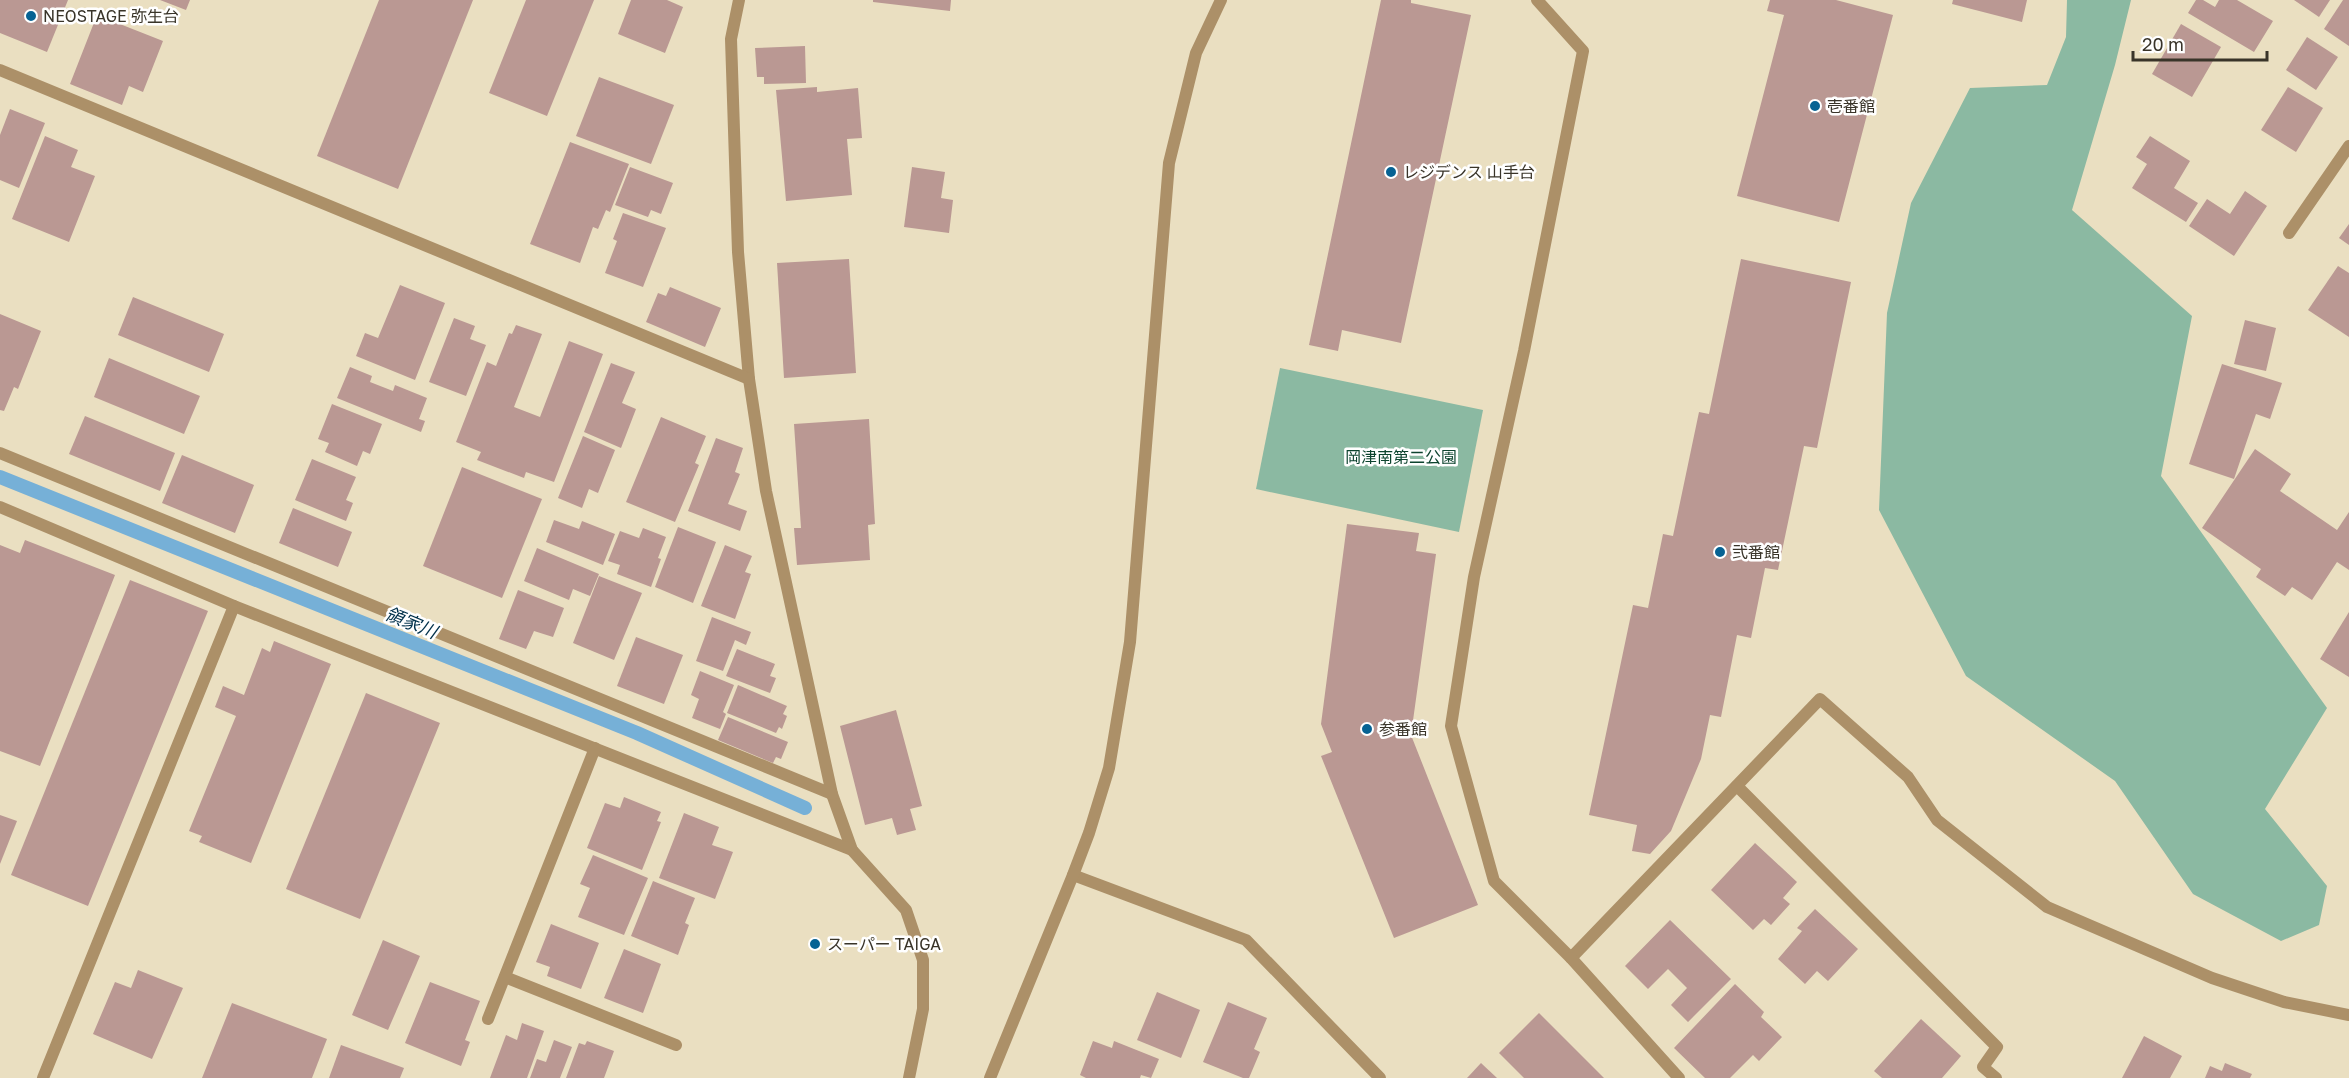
<svg xmlns="http://www.w3.org/2000/svg" width="2349" height="1078" font-family="'Golos Text','Noto Sans JP',sans-serif">
	<style>
		.green { fill: #8bb9a2 }
		.lines { fill: none; stroke-linecap: round; stroke-linejoin: round }
		.stream { stroke: #76b0d7; stroke-width: 14 }
		.building { fill: #ba9893 }
		.minor { stroke: #ac9068; stroke-width: 12 }
		.tertiary { stroke: #ac9068; stroke-width: 12 }
		.poi-dot { fill: #066293; stroke: #fff; stroke-width: 2 }
		.labels { text-anchor: middle; stroke-width: 5; stroke-linejoin: round; paint-order: stroke }
		.poi-label { font-size: 16px; fill: #393429; stroke: #fff; text-anchor: start }
		.park-label { font-size: 16px; fill: #0d442f; stroke: #fff }
		.water-label { font-size: 18px; font-style: italic; fill: #00304a; stroke: #fff }
	</style>
	<rect width="100%" height="100%" fill="#eadfc1"/>
	<!-- green -->
	<g class="green">
		<path d="M2067,0h64l-16,65 -43,145 120,106 -31,160 166,232 -62,101 62,77 -8,39 -38,16 -88,-47 -78,-113 -149,-105 -87,-166 8,-197 24,-110 59,-115 77,-3 19,-48z"/>
		<path d="M1280,368l203,42 -24,122 -203,-43z"/>
	</g>
	<g class="lines">
		<!-- stream -->
		<path class="stream" d="M0,477l637,256 168,75"/>
	</g>
	<!-- building -->
	<g class="building">
		<path d="M0,0h68l-21,52 -47,-19z"/>
		<path d="M160,0h30l-4,10z"/>
		<path d="M379,0h94l-75,189 -81,-33z"/>
		<path d="M526,0h68l-47,116 -58,-23z"/>
		<path d="M631,0h36l16,7 -18,46 -47,-19z"/>
		<path d="M873,0h78l-1,11 -77,-9z"/>
		<path d="M1381,0h30v3l60,12 -70,328 -59,-13 -4,21 -29,-6z"/>
		<path d="M1770,0h66l57,15 -54,207 -102,-26 47,-181 -17,-4z"/>
		<path d="M1953,0h74l-5,22 -70,-18z"/>
		<path d="M2196,0h7l12,7 4,-7h18l36,21 -19,31 -66,-39z"/>
		<path d="M2294,0h36l-11,17z"/>
		<path d="M2343,0h6v46l-25,-17z"/>
		<path d="M97,15l66,26 -20,51 -14,-6 -7,19 -52,-21z"/>
		<path d="M2181,24l40,23 -29,50 -40,-23z"/>
		<path d="M2307,37l31,20 -22,33 -30,-20z"/>
		<path d="M805,46l1,37 -42,1v-7h-7l-2,-29z"/>
		<path d="M599,77l75,28 -23,59 -75,-28z"/>
		<path d="M817,87v5l41,-4 4,50 -15,1 5,56 -66,6 -10,-111z"/>
		<path d="M2288,87l35,21 -27,44 -35,-22z"/>
		<path d="M10,109l35,14 -26,65 -19,-8v-45z"/>
		<path d="M45,136l33,14 -7,17 24,9 -26,66 -57,-23z"/>
		<path d="M2150,136l40,25 -16,27 24,15 -12,19 -54,-34 15,-24 -11,-7z"/>
		<path d="M570,142l59,22 -19,48 -4,-2 -8,19 -5,-2 -13,36 -50,-19z"/>
		<path d="M630,167l43,16 -12,31 -10,-4 -3,7 -33,-12z"/>
		<path d="M912,167l33,5 -4,26 12,2 -4,33 -45,-6z"/>
		<path d="M2245,191l22,15 -33,50 -45,-30 18,-27 23,15z"/>
		<path d="M623,213l43,15 -23,59 -38,-14 12,-32 -4,-2z"/>
		<path d="M2349,224v21l-10,-7z"/>
		<path d="M849,259l7,114 -72,5 -7,-115z"/>
		<path d="M1741,259l110,23 -34,166 -13,-2 -26,124 -13,-2 -14,70 -14,-3 -16,82 -11,-2 -9,44 -30,72 -21,23 -18,-3 5,-26 -48,-10 44,-210 15,3 15,-74 10,2 26,-124 10,2z"/>
		<path d="M2338,266l11,7v64l-41,-27z"/>
		<path d="M400,285l45,18 -30,77 -59,-24 9,-23 13,5z"/>
		<path d="M670,287l51,21 -16,39 -59,-25 12,-29 8,3z"/>
		<path d="M133,297l91,37 -15,38 -91,-37z"/>
		<path d="M0,314l41,17 -23,58 -4,-2 -10,24 -4,-1z"/>
		<path d="M454,318l21,8 -5,13 16,6 -20,51 -37,-14z"/>
		<path d="M2245,320l31,8 -10,43 -32,-7z"/>
		<path d="M516,325l26,9 -28,73 26,10 29,-76 34,13 -49,128 -28,-10 -2,6 -47,-18 4,-8 -25,-10 31,-80 9,4 13,-33 3,1z"/>
		<path d="M109,358l91,38 -16,38 -90,-37z"/>
		<path d="M611,363l24,9 -13,31 14,6 -15,39 -37,-16z"/>
		<path d="M2222,364l60,19 -12,36 -14,-5 -22,65 -45,-15z"/>
		<path d="M350,367l22,9 -2,6 23,9 2,-6 32,13 -8,21 6,2 -4,11 -84,-34z"/>
		<path d="M332,404l50,20 -12,30 -7,-3 -6,15 -32,-14 4,-9 -11,-4z"/>
		<path d="M85,416l90,37 -15,38 -91,-37z"/>
		<path d="M661,417l45,19 -11,27 4,2 -24,57 -49,-20z"/>
		<path d="M869,419l6,105 -7,1 2,35 -73,5 -3,-37h7l-7,-104z"/>
		<path d="M583,436l32,14 -17,43 -9,-4 -7,19 -24,-10z"/>
		<path d="M716,438l27,10 -8,24 5,2 -12,30 19,7 -7,20 -52,-20z"/>
		<path d="M2255,449l36,25 -11,17 57,39 12,-18v58l-12,-8 -25,38 -20,-13 -7,9 -29,-19 5,-8 -59,-41z"/>
		<path d="M182,455l72,30 -19,48 -73,-30z"/>
		<path d="M312,459l44,18 -10,23 7,3 -7,18 -51,-21z"/>
		<path d="M462,467l80,32 -40,99 -79,-32z"/>
		<path d="M293,508l59,24 -14,35 -59,-24z"/>
		<path d="M554,520l25,9 3,-8 33,13 -12,31 -57,-23z"/>
		<path d="M1347,524l72,9 -3,18 20,3 -25,181 67,170 -84,33 -73,-182 11,-4 -11,-28z"/>
		<path d="M678,527l38,15 -23,61 -38,-16z"/>
		<path d="M643,528l23,9 -8,21 3,1 -10,28 -34,-13 3,-9 -12,-4 12,-30 19,7z"/>
		<path d="M25,540l90,35 -75,191 -40,-15v-206l20,8z"/>
		<path d="M725,545l27,11 -7,16 6,2 -16,45 -34,-13z"/>
		<path d="M537,548l62,26 -9,22 -17,-7 -4,11 -45,-19z"/>
		<path d="M599,576l43,17 -28,67 -41,-17z"/>
		<path d="M130,580l78,31 -120,295 -77,-31z"/>
		<path d="M518,590l46,18 -11,29 -19,-6 -8,18 -27,-10z"/>
		<path d="M2349,612v65l-29,-18z"/>
		<path d="M712,617l39,15 -5,13 -11,-5 -12,31 -27,-10z"/>
		<path d="M636,637l47,18 -19,49 -47,-18z"/>
		<path d="M274,641l57,23 -80,199 -52,-21 3,-6 -13,-5 47,-115 -21,-9 8,-21 21,9 18,-47 8,4z"/>
		<path d="M737,649l38,15 -5,12 6,2 -6,15 -44,-17z"/>
		<path d="M700,671l34,14 -11,27 3,2 -6,15 -28,-11 7,-19 -8,-4z"/>
		<path d="M738,685l49,21 -4,8 4,2 -5,13 -3,-2 -3,6 -49,-20z"/>
		<path d="M366,693l74,30 -80,196 -74,-30z"/>
		<path d="M896,710l26,96 -12,3 6,21 -19,5 -5,-17 -27,7 -25,-99z"/>
		<path d="M728,717l60,25 -7,17 -5,-2 -3,6 -55,-23z"/>
		<path d="M624,797l37,15 -4,9 4,1 -19,48 -55,-22 18,-45 15,5z"/>
		<path d="M684,813l35,14 -7,18 21,7 -18,47 -56,-21z"/>
		<path d="M0,815l17,6 -17,43z"/>
		<path d="M1755,843l42,39 -14,16 7,6 -19,21 -7,-6 -11,11 -42,-40z"/>
		<path d="M593,855l55,23 -24,57 -46,-18 12,-29 -10,-4z"/>
		<path d="M653,881l42,17 -10,25 4,2 -11,30 -47,-19z"/>
		<path d="M1815,909l43,40 -30,32 -11,-10 -12,13 -27,-25 24,-28 -5,-3z"/>
		<path d="M1670,920l61,59 -43,43 -17,-17 16,-17 -19,-19 -20,20 -23,-23z"/>
		<path d="M551,924l48,19 -18,46 -34,-13 3,-9 -14,-5z"/>
		<path d="M383,940l37,16 -32,74 -36,-15z"/>
		<path d="M624,949l37,15 -18,49 -39,-15z"/>
		<path d="M138,970l45,18 -31,71 -59,-25 22,-52 16,6z"/>
		<path d="M430,982l50,19 -15,39 5,2 -9,24 -56,-23z"/>
		<path d="M1735,984l29,28 -3,5 21,20 -23,24 -6,-6 -23,23h-25l-31,-30z"/>
		<path d="M1157,992l43,18 -19,48 -44,-18z"/>
		<path d="M1228,1002l39,16 -13,31 6,3 -11,26h-6l-40,-16z"/>
		<path d="M232,1003l95,36 -15,39h-110z"/>
		<path d="M1539,1013l65,65h-80l-25,-25z"/>
		<path d="M1921,1019l40,37 -19,22h-60l-8,-7z"/>
		<path d="M522,1023l22,8 -17,47h-37l16,-43 11,5z"/>
		<path d="M2144,1036l38,20 -12,22h-48z"/>
		<path d="M554,1040l18,7 -12,31h-30l7,-19 9,3z"/>
		<path d="M587,1041l27,10 -10,27h-38l13,-35 6,2z"/>
		<path d="M1093,1041l19,7 2,-7 45,18 -8,19 -10,-3 -1,3h-54l-6,-3z"/>
		<path d="M341,1045l63,23 -4,10h-71z"/>
		<path d="M1481,1063l16,15h-30z"/>
		<path d="M2225,1063l27,11 -2,4h-45l5,-12 12,5z"/>
	</g>
	<g class="lines">
		<!-- minor -->
		<g class="minor">
			<path d="M739,0l-8,39 7,213 11,127 17,112 66,303 20,56 54,60 17,50v49l-14,69"/>
			<path d="M1537,0l46,51 -59,300 -50,226 -23,149 43,155 77,77 249,-259 88,78 29,43 110,87 165,71 72,24 65,13"/>
			<path d="M0,70l749,309"/>
			<path d="M2289,233l60,-87"/>
			<path d="M0,453l832,341"/>
			<path d="M0,507l234,99 618,244"/>
			<path d="M1737,786l260,261 -14,20 13,11"/>
			<path d="M1073,875l173,65 134,138"/>
			<path d="M1571,958l108,120"/>
			<path d="M505,977l171,68"/>
			<path d="M488,1019l107,-271"/>
			<path d="M43,1078l191,-472"/>
		</g>
		<!-- tertiary -->
		<path class="tertiary" d="M990,1078l83,-203 16,-42 20,-65 21,-126 39,-479 27,-110 25,-53"/>
	</g>
	<!-- markers -->
	<g class="poi-dot">
		<circle cx="31" cy="16" r="6"/>
		<circle cx="1815" cy="106" r="6"/>
		<circle cx="1391" cy="172" r="6"/>
		<circle cx="1720" cy="552" r="6"/>
		<circle cx="1367" cy="729" r="6"/>
		<circle cx="815" cy="944" r="6"/>
	</g>
	<g class="labels">
		<!-- poi labels -->
		<g class="poi-label">
			<text x="43" y="22">NEOSTAGE 弥生台</text>
			<text x="1827" y="112">壱番館</text>
			<text x="1403" y="178">レジデンス 山手台</text>
			<text x="1732" y="558">弐番館</text>
			<text x="1379" y="735">参番館</text>
			<text x="827" y="950">スーパー TAIGA</text>
		</g>
		<!-- park labels -->
		<g class="park-label">
			<text x="1401" y="463">岡津南第二公園</text>
		</g>
		<!-- water labels -->
		<g class="water-label">
			<text transform="translate(411 623) rotate(22)" y="6">領家川</text>
		</g>
	</g>
	<!-- scale -->
	<path d="M2133 51v9h134v-9" fill="none" stroke="#393429" stroke-width="3"/>
	<text x="2142" y="51" font-size="18" fill="#393429" stroke="#ffffff" stroke-width="4.5" paint-order="stroke">20 m</text>
</svg>
